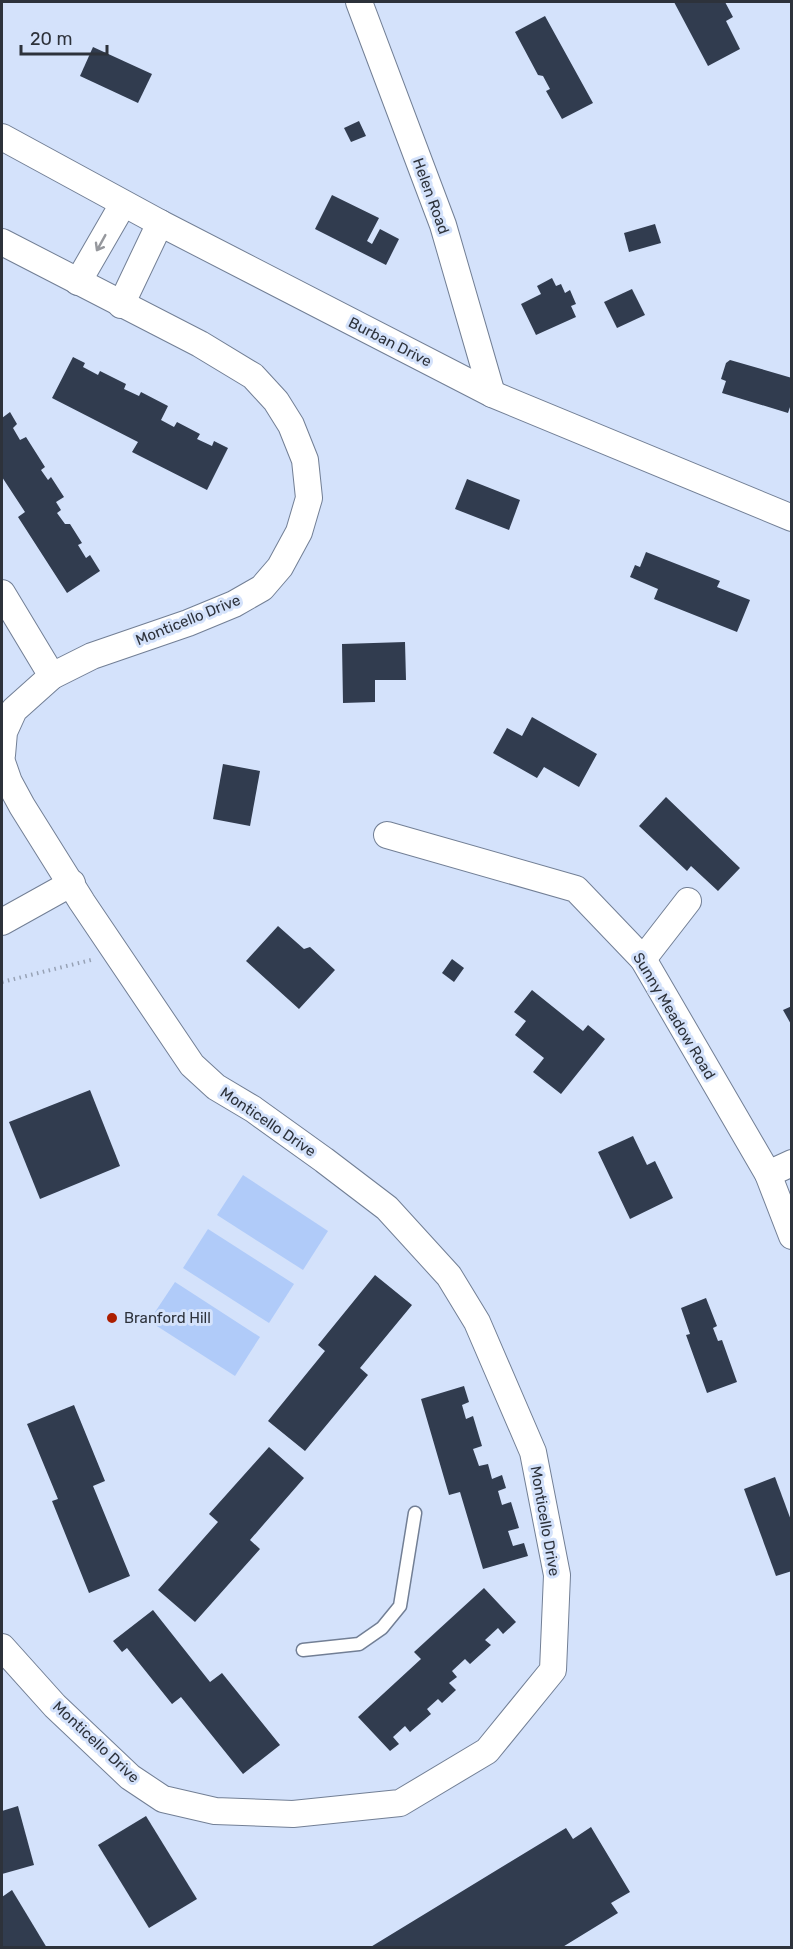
<svg xmlns="http://www.w3.org/2000/svg" width="793" height="1949" font-family="Rubik,sans-serif">
	<style>
		.green { fill: #b0cbf9 }
		.building { fill: #313c4f }
		.lines { fill: none; stroke-linecap: round; stroke-linejoin: round }
		.lane-casing { stroke: #727f95; stroke-width: 15 }
		.street-casing { stroke: #727f95; stroke-width: 28 }
		.path { stroke: #97a2b5; stroke-width: 4; stroke-dasharray: 1.5 4.5; stroke-linecap: butt }
		.lane { stroke: #fff; stroke-width: 12 }
		.street { stroke: #fff; stroke-width: 26 }
		.oneway { stroke: #96989d }
		.poi-dot { fill: #ac1e00; stroke: #d4e2fb; stroke-width: 2 }
		.labels { text-anchor: middle; stroke-width: 6; stroke-linejoin: round; paint-order: stroke }
		.street-label { font-size: 15px; fill: #2d323b; stroke: #d4e2fb }
		.poi-label { font-size: 15px; fill: #2d323b; stroke: #d4e2fb; text-anchor: start }
	</style>
	<rect width="100%" height="100%" fill="#d4e2fb"/>
	<!-- green -->
	<g class="green">
		<path d="M243,1175l85,56 -25,39 -86,-55z"/>
		<path d="M208,1229l86,55 -25,39 -86,-55z"/>
		<path d="M175,1282l85,55 -25,39 -86,-55z"/>
	</g>
	<!-- building -->
	<g class="building">
		<path d="M674,2h51l8,15 -7,4 14,28 -32,17z"/>
		<path d="M545,16l48,87 -31,16 -16,-28 4,-2 -7,-13 -5,-1 -23,-43z"/>
		<path d="M93,47l59,27 -14,29 -58,-27z"/>
		<path d="M359,121l7,15 -15,6 -7,-14z"/>
		<path d="M332,195l47,23 -12,23 5,3 8,-15 19,10 -13,26 -71,-36z"/>
		<path d="M655,224l6,19 -32,9 -5,-19z"/>
		<path d="M552,278l4,8 5,-2 4,9 5,-3 6,14 -5,2 5,11 -40,18 -15,-31 20,-10 -4,-8z"/>
		<path d="M632,289l13,26 -28,13 -13,-26z"/>
		<path d="M73,357l12,6 -2,4 15,8 2,-4 26,13 -2,5 15,7 2,-4 27,14 -7,14 13,7 3,-5 23,12 -3,5 15,7 2,-5 14,7 -21,42 -75,-38 6,-10 -86,-44z"/>
		<path d="M730,360l62,18v23l-4,12 -66,-20 4,-12 -5,-2 5,-16z"/>
		<path d="M10,412l7,12 -4,4 7,12 6,-3 19,30 -4,3 7,10 3,-3 13,20 -8,5 5,8 -4,3 8,11h5l12,19 -4,2 8,13 4,-3 10,16 -33,22 -49,-76 7,-5 -23,-35v-59z"/>
		<path d="M467,479l53,21 -11,30 -54,-21z"/>
		<path d="M646,552l74,29 -3,6 33,13 -13,32 -83,-33 4,-10 -28,-12 5,-12 5,2z"/>
		<path d="M405,642l1,38h-31v22l-32,1 -1,-59z"/>
		<path d="M532,717l65,37 -18,33 -35,-20 -7,11 -44,-25 14,-25 15,8z"/>
		<path d="M223,764l37,7 -10,55 -37,-7z"/>
		<path d="M666,797l74,71 -22,23 -27,-25 -4,5 -48,-45z"/>
		<path d="M278,926l26,23 6,-2 25,23 -36,39 -53,-48z"/>
		<path d="M452,959l12,9 -10,14 -12,-9z"/>
		<path d="M532,990l51,41 5,-6 17,14 -44,55 -28,-22 11,-14 -29,-23 11,-14 -12,-9z"/>
		<path d="M792,1006v20l-9,-16z"/>
		<path d="M90,1090l30,76 -80,33 -31,-77z"/>
		<path d="M633,1136l14,29 8,-4 18,37 -43,21 -32,-67z"/>
		<path d="M375,1275l37,30 -52,63 8,7 -63,76 -37,-30 57,-70 -7,-6z"/>
		<path d="M706,1298l11,28 -4,2 5,13 4,-1 15,42 -30,11 -21,-58 4,-1 -9,-26z"/>
		<path d="M464,1386l5,16 -7,3 4,14 7,-3 9,30 -9,3 6,17 9,-2 4,15 10,-4 4,13 -8,3 4,14 9,-3 8,26 -11,3 5,15 11,-3 4,13 -45,13 -23,-77 -11,3 -28,-96z"/>
		<path d="M74,1405l31,76 -12,5 37,90 -41,17 -37,-92 6,-2 -31,-75z"/>
		<path d="M269,1447l35,31 -54,62 10,9 -65,73 -37,-32 60,-68 -9,-8z"/>
		<path d="M775,1477l17,46v48l-16,5 -32,-87z"/>
		<path d="M484,1588l32,34 -13,12 -5,-6 -13,12 6,5 -21,19 -5,-5 -13,12 5,6 -8,6 7,7 -14,13 -4,-4 -11,10 4,5 -21,18 -5,-6 -12,11 6,7 -9,7 -32,-34 63,-58 -7,-7z"/>
		<path d="M153,1610l57,72 12,-9 58,72 -37,29 -62,-77 -9,7 -45,-56 -5,4 -9,-11z"/>
		<path d="M18,1806l16,59 -32,9v-63z"/>
		<path d="M146,1816l51,83 -48,29 -51,-83z"/>
		<path d="M591,1827l39,65 -19,11 7,10 -57,35h-192l197,-120 7,11z"/>
		<path d="M12,1890l35,58h-45v-51z"/>
	</g>
	<g class="lines">
		<defs>
			<path id="lane" d="M303,1650l56,-6 23,-16 18,-22 15,-93"/>
			<g id="street">
				<path d="M359,2l84,223 49,169"/>
				<path d="M2,137l158,86 332,171 300,124"/>
				<path d="M2,242l198,102 53,32 23,25 15,24 14,35 4,38 -10,34 -19,35 -18,21 -28,16 -46,19 -96,33 -40,20 -38,34 -10,22 -2,23"/>
				<path d="M78,282l45,-78"/>
				<path d="M121,305l39,-82"/>
				<path d="M2,593l50,83"/>
				<path d="M2,762l7,20 13,24 60,96 110,163 24,22 37,22 71,51 63,48 62,68 28,46 56,130 24,123 -4,95 -66,81 -87,52 -107,11 -78,-3 -52,-12 -33,-22 -75,-71 -53,-59"/>
				<path d="M387,835l189,54 67,70 125,215 24,62"/>
				<path d="M2,922l70,-39"/>
				<path d="M643,959l45,-58"/>
				<path d="M768,1174l24,-11"/>
			</g>
		</defs>
		<!-- lane casing -->
		<use href="#lane" class="lane-casing"/>
		<!-- street casing -->
		<use href="#street" class="street-casing"/>
		<!-- path -->
		<path class="path" d="M2,982l89,-22"/>
		<!-- lane -->
		<use href="#lane" class="lane"/>
		<!-- street -->
		<use href="#street" class="street"/>
	</g>
	<!-- one-way arrows -->
	<defs><path id="oneway-shaft" d="M-6 0H5M1.5-3L5.5 0L1.5 3" fill="none" stroke-width="1.6" stroke-linecap="round" stroke-linejoin="round" transform="scale(1.5)"/></defs>
	<use class="oneway" href="#oneway-shaft" transform="translate(101 243) rotate(119)"/>
	<!-- markers -->
	<circle class="poi-dot" cx="112" cy="1318" r="6"/>
	<g class="labels">
		<!-- street labels -->
		<g class="street-label">
			<text transform="translate(431 196) rotate(70)" y="5">Helen Road</text>
			<text transform="translate(390 342) rotate(27)" y="5">Burban Drive</text>
			<text transform="translate(188 620) rotate(-22)" y="5">Monticello Drive</text>
			<text transform="translate(674 1016) rotate(59)" y="5">Sunny Meadow Road</text>
			<text transform="translate(268 1122) rotate(34)" y="5">Monticello Drive</text>
			<text transform="translate(545 1521) rotate(80)" y="5">Monticello Drive</text>
			<text transform="translate(96 1742) rotate(43)" y="5">Monticello Drive</text>
		</g>
		<!-- poi labels -->
		<g class="poi-label">
			<text x="124" y="1323">Branford Hill</text>
		</g>
	</g>
	<!-- border -->
	<rect width="793" height="1949" fill="none" stroke="#2d323b" stroke-width="6"/>
	<!-- scale -->
	<path d="M21 45v9h86v-9" fill="none" stroke="#2d323b" stroke-width="3"/>
	<text x="30" y="45" font-size="18" fill="#2d323b" stroke="#d4e2fb" stroke-width="4.5" paint-order="stroke">20 m</text>
</svg>
